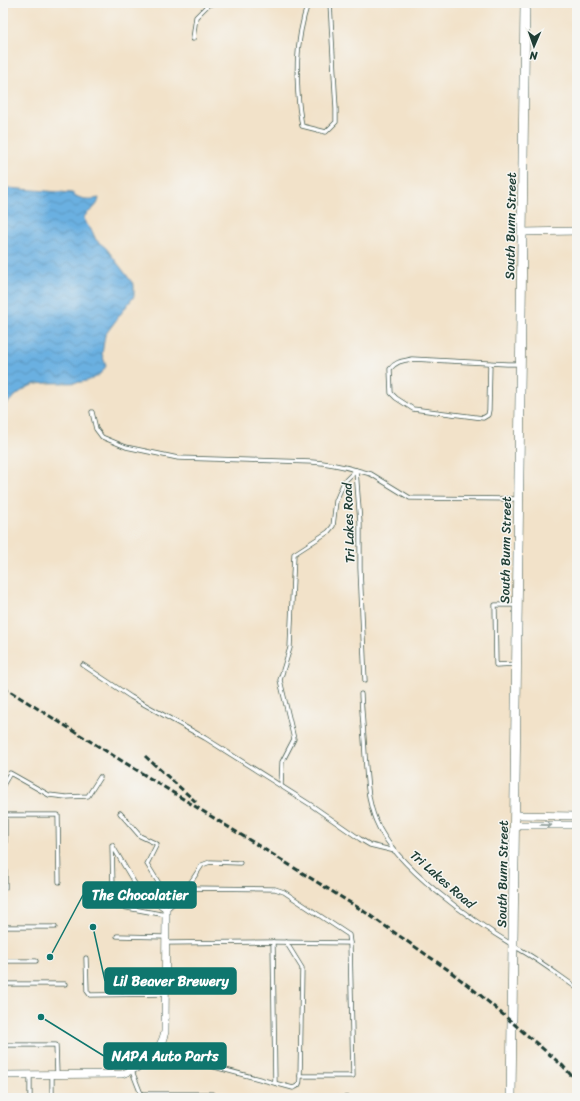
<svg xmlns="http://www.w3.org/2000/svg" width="580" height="1101" font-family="Sriracha,sans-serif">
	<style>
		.water { fill: url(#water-waves); stroke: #45768a }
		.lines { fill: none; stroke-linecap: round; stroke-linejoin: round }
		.service-casing { stroke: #3f564a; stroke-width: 5 }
		.minor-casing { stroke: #3f564a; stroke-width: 8 }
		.tertiary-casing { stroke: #3f564a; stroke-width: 10 }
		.service { stroke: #fff; stroke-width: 3.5 }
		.minor { stroke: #fff; stroke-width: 7 }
		.tertiary { stroke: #fff; stroke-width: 9 }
		.rail { stroke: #1f3d34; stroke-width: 3; stroke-dasharray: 6 3; stroke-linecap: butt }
		.oneway { stroke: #8f9e9a }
		.labels { text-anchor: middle; stroke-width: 3; stroke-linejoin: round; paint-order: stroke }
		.street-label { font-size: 13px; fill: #1f3d34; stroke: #f6f6f2 }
		.leader { fill: none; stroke: #0f766e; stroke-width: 1.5 }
		.callout-dot { fill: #0f766e; stroke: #f6f6f2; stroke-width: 1.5 }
		.callout { fill: #0f766e; stroke: #0f766e; stroke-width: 1.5 }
		.callout-label { font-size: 14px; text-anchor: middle; font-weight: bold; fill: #fff }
	</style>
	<defs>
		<pattern id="water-waves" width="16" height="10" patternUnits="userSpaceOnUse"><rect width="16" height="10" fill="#6bb0e1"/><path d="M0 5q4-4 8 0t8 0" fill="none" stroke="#5790b7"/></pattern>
	</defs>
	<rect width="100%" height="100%" fill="#f6f6f2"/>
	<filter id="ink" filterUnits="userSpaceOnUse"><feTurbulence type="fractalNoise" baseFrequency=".025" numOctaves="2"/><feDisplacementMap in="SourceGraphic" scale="8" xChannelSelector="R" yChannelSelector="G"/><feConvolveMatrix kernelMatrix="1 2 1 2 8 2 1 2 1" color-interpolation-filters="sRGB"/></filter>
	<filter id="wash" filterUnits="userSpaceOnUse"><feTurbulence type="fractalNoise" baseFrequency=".012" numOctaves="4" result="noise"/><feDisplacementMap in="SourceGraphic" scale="16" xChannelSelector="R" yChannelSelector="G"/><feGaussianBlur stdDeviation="0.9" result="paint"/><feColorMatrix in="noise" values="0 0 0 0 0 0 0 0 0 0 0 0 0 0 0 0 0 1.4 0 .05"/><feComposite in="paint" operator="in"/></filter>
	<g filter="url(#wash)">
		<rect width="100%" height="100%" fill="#f2e2c9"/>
		<!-- water -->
		<path class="water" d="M8,188l64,5c8,7 17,7 27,5 -1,10 -10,12 -15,19l1,5 7,9 4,9 10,8 28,37v11l-29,39 -3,19 4,12c-14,27 -52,11 -76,20 -8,3 -20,15 -27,21v-218z"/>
	</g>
	<g filter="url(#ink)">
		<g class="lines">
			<defs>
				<g id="service">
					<path d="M308,3c-13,39 -13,83 -6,123l24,6 10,-10v-13l-6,-106"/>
					<path d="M193,39l3,-22 12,-12 6,-2"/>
					<path d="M490,363l-1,47 -1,5 -5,3 -70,-9 -17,-11 -5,-5 -1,-24c6,-8 13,-8 22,-10l95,5h12"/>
					<path d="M92,412l4,17 6,8 24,10 52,11 134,4c15,1 30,4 44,8l4,53v45l5,113"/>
					<path d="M516,605h-21l1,60 21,-1"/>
					<path d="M83,665l48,32 74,41 106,67 49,34 10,6 25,6"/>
					<path d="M361,694c1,21 3,41 4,61 2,22 2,45 11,66 19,47 100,102 143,128 20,11 39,26 58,39"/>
					<path d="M3,785l7,-12 39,22 17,2 22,-1 12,-19"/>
					<path d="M281,786l1,-24 12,-23 -14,-59 10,-32 4,-94 34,-22 5,-6 3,-25 5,-12 3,-7 12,-12 15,4 39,24 107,1"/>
					<path d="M120,813l20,23 17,8 -10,20 16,26 3,20"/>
					<path d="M3,815h55l1,67"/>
					<path d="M5,815v73"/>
					<path d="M113,888l-1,-43 26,44 12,10 16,11"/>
					<path d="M187,888l15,-23 8,-3 30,1"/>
					<path d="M122,907l44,8"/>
					<path d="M166,910l13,-12 8,-10 88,1 9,3 65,43 1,8 3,133h-53"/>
					<path d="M3,927h52"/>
					<path d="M117,936l49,1"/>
					<path d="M273,942l77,1"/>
					<path d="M166,943l107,-1 2,141"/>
					<path d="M86,958l1,33 3,4 75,-1"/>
					<path d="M3,961l1,18 2,5h59"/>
					<path d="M4,961h32"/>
					<path d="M3,1045h53l1,29"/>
					<path d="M158,1049l19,8 116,31c6,-2 7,-4 7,-10l2,-110 -16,-26"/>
					<path d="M132,1071l9,23 -2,4"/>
					<path d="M30,1075v23"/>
					<path d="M52,1075v23"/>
					<path d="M141,1094h71"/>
					<path d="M323,1097l32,1"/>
				</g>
				<g id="minor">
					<path d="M523,232l54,-1"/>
					<path d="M516,815l61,1"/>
					<path d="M516,825h61"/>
					<path d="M3,1075l119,-1c22,-7 37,-19 43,-42l1,-122"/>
				</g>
				<path id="tertiary" d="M511,1098l14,-1095"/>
			</defs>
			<!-- service casing -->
			<use href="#service" class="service-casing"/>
			<!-- minor casing -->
			<use href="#minor" class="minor-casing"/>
			<!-- tertiary casing -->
			<use href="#tertiary" class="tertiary-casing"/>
			<!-- service -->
			<use href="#service" class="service"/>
			<!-- minor -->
			<use href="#minor" class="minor"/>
			<!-- tertiary -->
			<use href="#tertiary" class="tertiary"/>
			<!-- rail -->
			<g class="rail">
				<path d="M3,687l359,223 85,59 32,25 84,72 14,16"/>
				<path d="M145,756l51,46"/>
			</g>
		</g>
		<!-- one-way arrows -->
		<defs><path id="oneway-shaft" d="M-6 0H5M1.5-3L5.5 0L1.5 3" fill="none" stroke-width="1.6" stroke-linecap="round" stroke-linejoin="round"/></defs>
		<use class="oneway" href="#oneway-shaft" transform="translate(546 825) rotate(1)"/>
	</g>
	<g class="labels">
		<!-- street labels -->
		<g class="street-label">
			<text transform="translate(510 226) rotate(-89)" y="5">South Bunn Street</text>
			<text transform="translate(348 523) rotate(-92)" y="5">Tri Lakes Road</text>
			<text transform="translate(505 550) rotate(-89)" y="5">South Bunn Street</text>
			<text transform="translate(502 874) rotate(-89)" y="5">South Bunn Street</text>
			<text transform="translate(443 879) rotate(41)" y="5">Tri Lakes Road</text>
		</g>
	</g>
	<!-- callouts -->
	<path class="leader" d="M50 957L83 895M93 927L105 981M41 1017L104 1056"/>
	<g class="callout-dot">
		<circle cx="50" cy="957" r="4"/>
		<circle cx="93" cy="927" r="4"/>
		<circle cx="41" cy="1017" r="4"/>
	</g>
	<g class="callout">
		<rect x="83" y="882" width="113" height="26" rx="4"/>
		<rect x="105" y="968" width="131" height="26" rx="4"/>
		<rect x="104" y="1043" width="122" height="26" rx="4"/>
	</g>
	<g class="callout-label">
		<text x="140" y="900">The Chocolatier</text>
		<text x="171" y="986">Lil Beaver Brewery</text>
		<text x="165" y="1061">NAPA Auto Parts</text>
	</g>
	<!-- margin -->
	<rect width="580" height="1101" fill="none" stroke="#f6f6f2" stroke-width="16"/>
	<!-- north arrow -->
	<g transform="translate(534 46) rotate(182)" stroke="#f6f6f2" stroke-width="3" paint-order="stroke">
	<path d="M0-3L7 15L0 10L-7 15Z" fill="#1f3d34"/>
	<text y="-6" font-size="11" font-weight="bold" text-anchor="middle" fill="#1f3d34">N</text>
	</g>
</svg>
